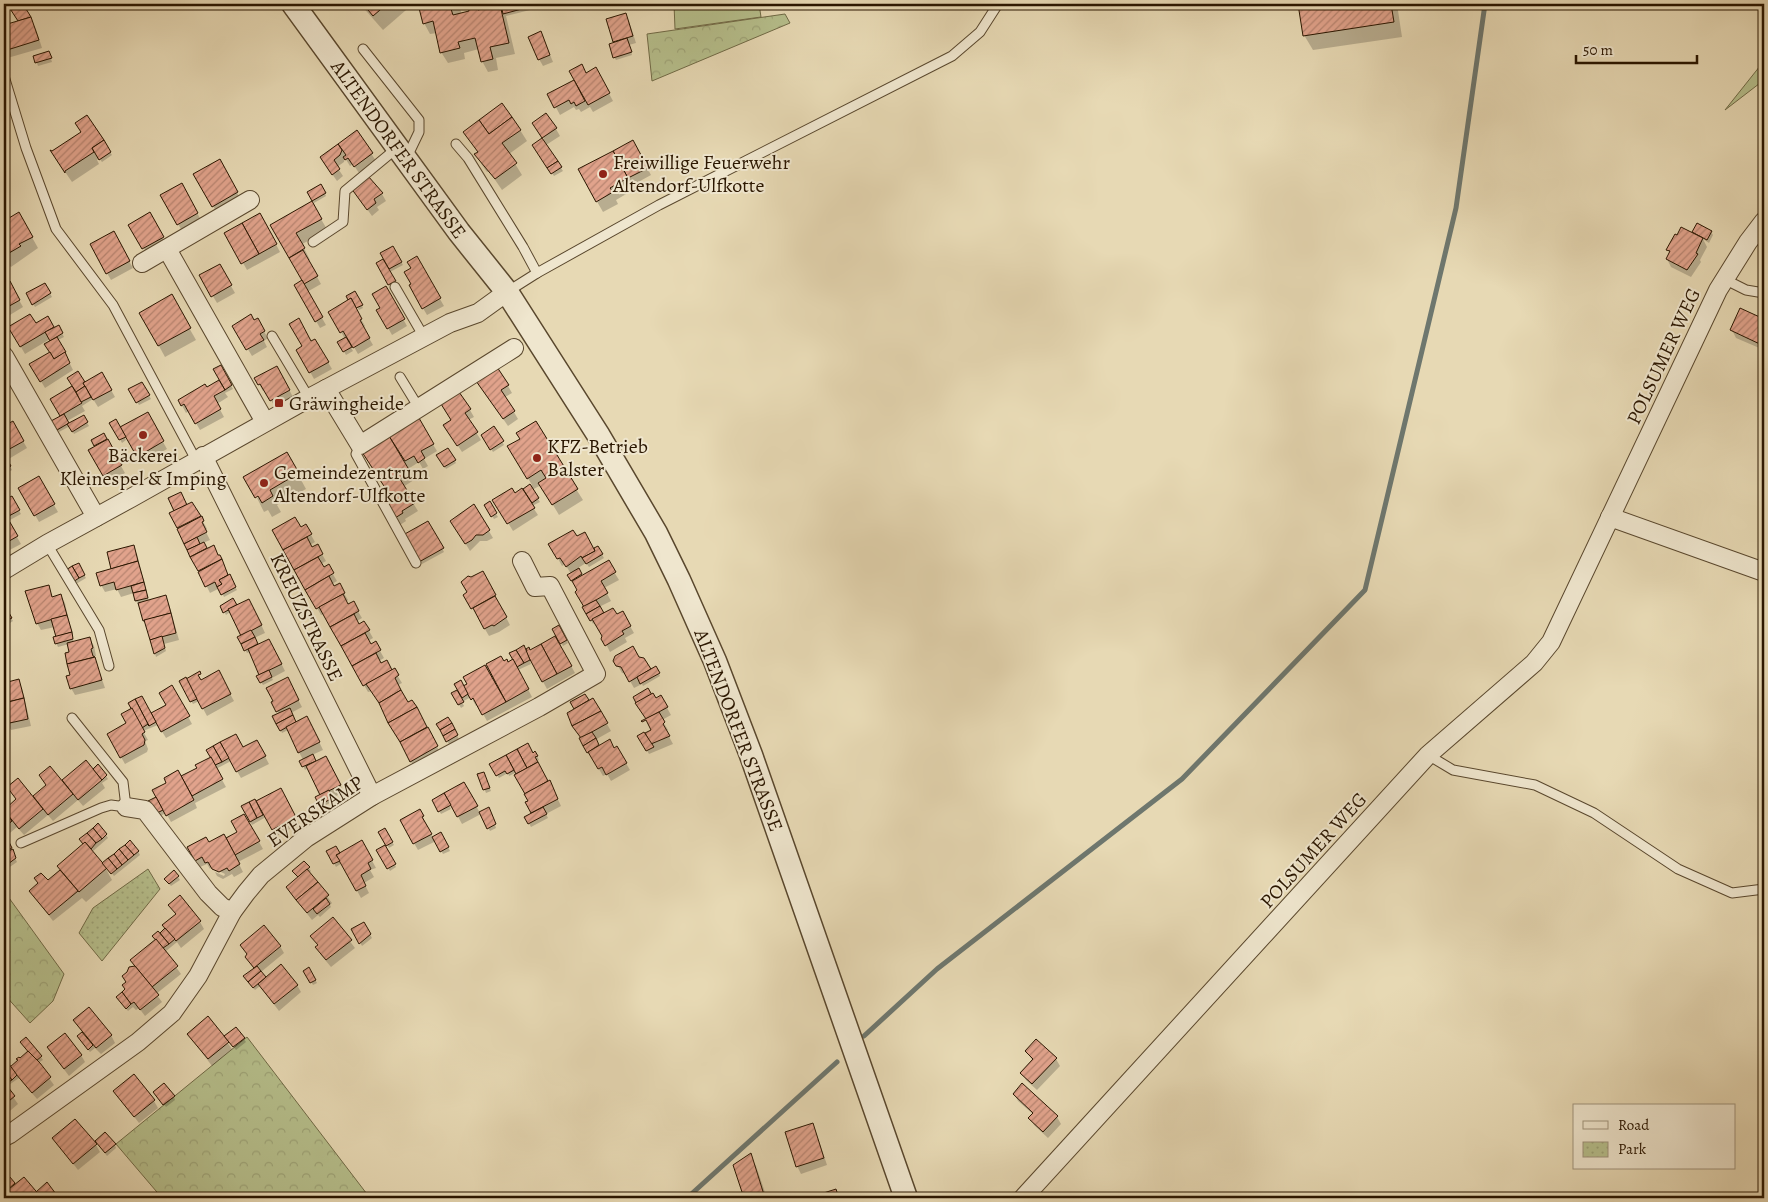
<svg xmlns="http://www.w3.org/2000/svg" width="1768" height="1202" font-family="Alegreya,serif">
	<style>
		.grass { fill: #b6bf8c; stroke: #706a46 }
		.forest { fill: url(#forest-crowns); stroke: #706a46 }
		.park { fill: url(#park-dots); stroke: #706a46 }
		.shadow { fill: #0003 }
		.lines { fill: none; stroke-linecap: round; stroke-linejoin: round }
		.stream { stroke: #6e776e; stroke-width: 5 }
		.building { fill: url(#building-hatch); stroke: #2a1600 }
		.service-casing { stroke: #59472d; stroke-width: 11 }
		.minor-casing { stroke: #59472d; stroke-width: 20 }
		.tertiary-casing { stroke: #59472d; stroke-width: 25 }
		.service { stroke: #efe6ce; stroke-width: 9 }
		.minor { stroke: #efe6ce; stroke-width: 18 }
		.tertiary { stroke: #efe6ce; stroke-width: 22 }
		.poi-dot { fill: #8f2418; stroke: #efe6ce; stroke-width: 2 }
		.labels { text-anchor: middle; stroke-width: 4; stroke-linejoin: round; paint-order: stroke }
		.street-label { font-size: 20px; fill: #2a1600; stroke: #efe6ce }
		.poi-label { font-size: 20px; fill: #2a1600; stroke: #efe6ce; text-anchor: start }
	</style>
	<defs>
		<pattern id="forest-crowns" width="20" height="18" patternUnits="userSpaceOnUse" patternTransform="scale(1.25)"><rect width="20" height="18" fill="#b6bf8c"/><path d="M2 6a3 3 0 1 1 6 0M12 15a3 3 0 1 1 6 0" fill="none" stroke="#9da377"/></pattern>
		<pattern id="park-dots" width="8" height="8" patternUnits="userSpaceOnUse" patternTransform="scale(1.25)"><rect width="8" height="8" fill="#b6bf8c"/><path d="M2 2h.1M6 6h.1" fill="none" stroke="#9da377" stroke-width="1.8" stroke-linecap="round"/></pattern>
		<pattern id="building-hatch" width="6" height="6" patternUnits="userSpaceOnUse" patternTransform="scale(1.25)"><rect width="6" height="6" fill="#e1a38c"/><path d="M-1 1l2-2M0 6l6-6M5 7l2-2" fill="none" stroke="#b78470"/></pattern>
	</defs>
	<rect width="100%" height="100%" fill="#e7d9b4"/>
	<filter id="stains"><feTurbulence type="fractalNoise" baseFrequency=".004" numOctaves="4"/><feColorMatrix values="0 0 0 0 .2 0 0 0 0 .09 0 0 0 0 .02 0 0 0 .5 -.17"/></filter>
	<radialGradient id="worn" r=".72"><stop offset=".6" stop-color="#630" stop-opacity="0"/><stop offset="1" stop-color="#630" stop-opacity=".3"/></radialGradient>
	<!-- grass -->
	<g class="grass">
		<path d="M674,4h85l2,13 -86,12z"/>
		<path d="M1764,61v19l-39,30z"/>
	</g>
	<!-- forest -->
	<g class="forest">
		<path d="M785,14l5,9 -138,58 -5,-47z"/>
		<path d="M4,891l60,83 -11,27 -23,22 -26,-29z"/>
		<path d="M247,1037l123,161h-208l-46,-54z"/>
	</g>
	<!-- park -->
	<path class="park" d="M148,869l12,20 -58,72 -23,-28 14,-25z"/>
	<!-- shadow -->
	<g class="shadow">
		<path d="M4,4h17l15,25 6,19 -38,11v-32l15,-5 -10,-17 -5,2z"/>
		<path d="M360,4h53l-30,26z"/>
		<path d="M426,4h32l4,10 9,-2 -2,-8h7l4,6 30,-6h23l1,5 -28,7 9,38 -19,4 2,12 -10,2 -6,-11 -3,-12 -15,4 1,6 -17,4 -7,-11 -4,-19 -7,1 -6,-11 -4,-18z"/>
		<path d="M1300,4h97l5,33 -89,13 -9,-15z"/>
		<path d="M625,14l4,7 7,22 -7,2 3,10 -16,5 -2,-3 1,-14 -7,-23z"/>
		<path d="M544,40l9,22 -10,4 -4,-7z"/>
		<path d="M50,56l2,6 -14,4 -3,-9z"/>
		<path d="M596,69l17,32 -20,11 -3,-5 -9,5 -2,-3 -3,1 -2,-3 -14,8 -11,-21z"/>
		<path d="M87,117l25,38 -10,7 -3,-4 -2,2 2,4 -27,18 -13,-19 23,-30z"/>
		<path d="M1764,127v10l-4,-7z"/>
		<path d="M556,129l4,7 -14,9 17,26 -9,5 -21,-30 11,-7 -6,-9z"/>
		<path d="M520,130l7,11 -18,13 13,21 -20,15 -13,-19 -2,1 -5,-7 -6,-11 2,-1 -13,-21z"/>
		<path d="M357,132l19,29 -17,12 -6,-9 -3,2 -5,-8 -1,4 -7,5 6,9 -6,5 -16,-23z"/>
		<path d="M633,142l18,33 -20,11 2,4 -17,10 2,4 -15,8 -24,-42z"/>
		<path d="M219,160l22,40 -24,13 -22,-39z"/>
		<path d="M181,184l20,36 -19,11 -20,-36z"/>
		<path d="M321,186l5,10 -12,7 -5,-10z"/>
		<path d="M382,194l4,7 -9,6 2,3 -7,6 -15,-21z"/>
		<path d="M311,202l17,29 -26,13 8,16 -2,1 13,23 -14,8 19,33 -6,3 -24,-43 7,-4 -32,-56z"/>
		<path d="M19,214l19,34 -27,19 -2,-2 -5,3v-45z"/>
		<path d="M149,214l17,30 -18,11 -18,-30z"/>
		<path d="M260,214l20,38 -33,18 -21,-37z"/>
		<path d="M1697,225l14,7 2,3 -4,8 -6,-4 4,8 -7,13 1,2 -10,15 -20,-10 -4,-8 3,-6 -2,-3 24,-16z"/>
		<path d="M113,233l20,35 -22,12 -20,-35z"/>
		<path d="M393,248l10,17 -13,7 6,13 -5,2 -13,-24 7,-3z"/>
		<path d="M416,258l28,48 -17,9 -17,-29 2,-1v-16z"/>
		<path d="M219,265l16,28 -18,10 -16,-27z"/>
		<path d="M9,283l14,24 -18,11 -1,-32z"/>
		<path d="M45,284l7,13 -17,10 -8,-13z"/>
		<path d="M385,287l22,39 -15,9 -14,-25 3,-2z"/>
		<path d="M354,292l9,16 -4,2 -8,-13 -2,1 16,28 -2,2 10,17 -15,9 -10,-17 -2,2 7,12 -7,4 -7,-12 6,-4 -15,-27 20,-12 -3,-4z"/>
		<path d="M171,296l25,44 -31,17 -24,-44z"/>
		<path d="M1741,310l23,11v29l-28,-12 -4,-8z"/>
		<path d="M48,318l6,11 4,-3 6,11 -6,3 15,30 -28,18 -14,-24 20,-11 1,-12 -2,-2 -25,15 -15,-26 25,-3z"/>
		<path d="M257,320l11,18 -4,3 3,6 -15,9 -18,-30z"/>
		<path d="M315,340l17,29 -18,10 -16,-29z"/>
		<path d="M220,366l13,23 -8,4 3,4 -11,7 7,13 -24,13 -11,-19 -3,2 -7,-13 27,-12 18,-2z"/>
		<path d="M277,367l16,30 -18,10 -10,-17 -2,1 -7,-12z"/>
		<path d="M102,374l13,23 -17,10 -5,-8 -11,7 3,5 -18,10 2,3 14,-8 6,10 -15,8 -4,-8 -11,6 -6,-11 9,-4 -11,-18z"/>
		<path d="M142,383l9,16 -12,6 -9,-15z"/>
		<path d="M508,386l4,7 -7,4 13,22 -10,7 -26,-38z"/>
		<path d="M470,410l4,7 -6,3 13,20 -19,12 -17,-26z"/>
		<path d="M147,414l20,35 -25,14 -18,-32 -2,1 4,8 -4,3 -11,-20 9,6z"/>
		<path d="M418,420l19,31 -13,8 4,7 -5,3 -4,-7 -11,7 6,11 -11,7 15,24 -13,8 1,2 -6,4 -14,-24 6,-3 -28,-46z"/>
		<path d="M12,422l15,26 -20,12 -1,-3 -2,1v-31z"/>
		<path d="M494,428l10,17 -11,7 -11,-17z"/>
		<path d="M103,435l22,38 -17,10 -19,-33 7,-3 -4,-6z"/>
		<path d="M509,447l67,42 7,11 -24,15 -18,-30 -9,5 8,12 -8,4 6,9 -25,16 -19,-31 20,-6 11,1 2,-1 -3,-5 8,-4z"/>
		<path d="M448,449l8,14 -10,6 -8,-14z"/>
		<path d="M287,454l19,35 -29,16 4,7 -9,5 -4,-7 -4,2 -7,-14 7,-3z"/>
		<path d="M7,460l5,10 -8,5v-13z"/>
		<path d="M38,477l20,35 -19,10 -19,-34z"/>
		<path d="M11,498l10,16 -11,6 -6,-10v-8z"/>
		<path d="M489,503l9,14 -4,2 -9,-14z"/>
		<path d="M192,504l13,21 2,4 -2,1 5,10 -7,3 4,7 6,-3 24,43 -13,7 -4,-9 -10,5 -39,-79z"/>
		<path d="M474,506l19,32 -6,3h-7l-10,10 -18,-30z"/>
		<path d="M4,515l17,29 -17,9z"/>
		<path d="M427,522l17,30 -22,12 -17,-29z"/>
		<path d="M306,526l9,16 -5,3 2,3 5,-2 9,15 -5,3 2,4 5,-2 9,15 -5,3 2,4 5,-3 9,15 -2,2 2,4 5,-3 9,15 -5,3 2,4 5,-3 9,16 -5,3 2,4 5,-3 9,16 -5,3 2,3 11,7 2,-1 8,13 -4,2 10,19 4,-2 29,52 -26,15 -39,-73 -4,-5 -4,1 -44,-78 -3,1 -47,-84 27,-2z"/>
		<path d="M576,537l18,13 4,-2 6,10 -15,9 -3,-4 -8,5 4,8 26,-14 11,18 -15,8 7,13 -12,6 4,7 13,2 6,-4 12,21 -9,5 2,4 -17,10 -15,-30 -2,2 -9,-16 1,-1 -6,-16 -10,-16 2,-1 -6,-10 -3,2 -12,-22z"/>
		<path d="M133,546l4,8 12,47 16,-4 4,7 10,36 -15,4 2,7 -10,6 -16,-54 -2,1 -2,-3 -2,-8 -13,4 -4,-8 -12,3 -4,-7z"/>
		<path d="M78,565l8,13 -10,6 -8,-13z"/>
		<path d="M486,579l24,46 -11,7 -10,4 -24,-41z"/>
		<path d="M48,586l5,12 8,-2 4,7 9,40 16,-4 4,7 2,10h-2l11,32 -30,7 -4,-7v-35l-2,-9 -11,3 -4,-9 3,-1 -2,-10 -14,3 -4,-7z"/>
		<path d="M221,606l32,1 12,26 -11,5 4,7 15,2 12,24 -13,7 1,2 -10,5 -5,-8 3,-2 -11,-23 -3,1 -8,-15 4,-2 -13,-24 -4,3z"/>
		<path d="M4,608h1l8,13 -9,6z"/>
		<path d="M558,627l10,16 -5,3 -9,-17z"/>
		<path d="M555,637l20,36 -28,16 -17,-31 -1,1 2,5 -13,6 14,27 -45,24 -9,-16 -2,1 -5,-9 -9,5 2,4 -3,2 -8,-14 15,-9 -4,-8 37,-20 3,5 4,1z"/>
		<path d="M638,658l12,13 6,-3 4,8 -17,10 -1,-2 -8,4 -8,-14 -4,-1 -7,-12z"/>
		<path d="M218,672l16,29 -27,15 -8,-15 -6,3 -13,-23h21z"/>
		<path d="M18,681l4,7 9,38 -20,4 -5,-8 -2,-2v-35z"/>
		<path d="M291,686l11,21 -11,6 5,10 15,2 12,25 -11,5 4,8 14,2 14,27 -12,6 2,3 -12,6 -5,-10 5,-2 -14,-27 -3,2 -4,-9 2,-1 -15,-30 -6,3 -8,-17 5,-2 -7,-12z"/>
		<path d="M172,687l20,37 -26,14 -8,-13 -15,6 5,9 -3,1 3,8 -1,3 -22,12 -17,-30 20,-10 4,-16 -3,-4 12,-7 9,17 17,-9z"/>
		<path d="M585,696l3,6 5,-2 18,31 -16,9 4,7 15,2 3,-1 13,22 -19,11 -4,-7 -4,2 -33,-57 5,-11z"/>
		<path d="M661,697l10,18 -9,5 6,10 -2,1 7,13 -24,10 -10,-17 14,-7 3,-30z"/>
		<path d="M448,719l11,20 -10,5 -11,-20z"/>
		<path d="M257,741l12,23 -28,14 -10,-17 -15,8 10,18 -31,16 2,5 -26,14 -5,-9 -8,4 -3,-18 26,-21z"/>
		<path d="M532,754l5,2 2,4 -3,1 17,28 8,17 -15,8 2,4 -17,9 -5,-9 7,-4 -6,-11 2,-2 -14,-28 -6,3 -1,-3 -9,5 -8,-13z"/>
		<path d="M86,762l10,13 2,-9 8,10 2,3 -6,4 3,5 -22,18 -5,-6 -25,21 -5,-6 -24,20 -7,-8 -13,11v-27l13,-11 -9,-12 24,10 15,-12 15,-4z"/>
		<path d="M479,775l6,2 6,14 -5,2z"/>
		<path d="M464,784l16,29 10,-2 6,17 -6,3 -9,-17 -19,10 -12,-22 -2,1 3,6 -10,5 -8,-14z"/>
		<path d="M280,790l19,34 -22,12 -11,-19 -14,8 -10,-18 14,-4z"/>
		<path d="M420,811l13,27 8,-4 9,17 -7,3 -7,-13 -18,9 -17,-29z"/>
		<path d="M244,815l19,34 -25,13 5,10 -9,5 -2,-3 -9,5 -6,-3 -2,-4 9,4 1,-2 -14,-7 -1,2 -3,-5 -7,3 -11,-19 36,-9 13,-7z"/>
		<path d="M385,830l9,15 -5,3 -9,-16z"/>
		<path d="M106,835l2,3 -16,14 14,17 6,11 -26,22 -4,-4 -29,23 -23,-30 18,-9 13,-11 23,-27 -1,-1z"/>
		<path d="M362,842l14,26 -6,2 4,7 -10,6 5,10 -8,5 -19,-35 -6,4 -8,-15 11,2z"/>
		<path d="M8,843l9,19 -13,9v-26z"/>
		<path d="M385,847l11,20 -6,4 -12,-21z"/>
		<path d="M138,851l2,4 -26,21 -8,-10z"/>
		<path d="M304,862l7,9 -2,2 23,30 -2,2 1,2 -11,10 -2,-2 -6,5 -25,-32 12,-10z"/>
		<path d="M178,877l2,3 -9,6 -3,-4z"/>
		<path d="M170,905l30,17 4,7 -23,19 -4,-6 -12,10 16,22 -25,20 6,8 -17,14 -6,-8 -3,2 -3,-3 -5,4 -9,-11 7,-10 10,-22 24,-34 6,-5 10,-14z"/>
		<path d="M333,919l22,29 -24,19 -10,-12 -4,-7 2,-2 -7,-10z"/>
		<path d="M364,923l8,15 -10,8 -9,-16z"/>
		<path d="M241,945l39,1 4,7 -23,19 5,7 31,6 4,7 -22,19 -19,-25 -5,4 -9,-10 8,-11 -8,-12 2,-2z"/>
		<path d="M309,969l8,14 -4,2 -8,-14z"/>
		<path d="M74,1021l37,14 4,8 -14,11 -6,-6 -5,4 -10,-12 3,-7z"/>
		<path d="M188,1034l39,8 5,7 -20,17z"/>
		<path d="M244,1039l2,3 -10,8 -8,-10z"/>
		<path d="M48,1048l33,7 4,7 -16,14z"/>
		<path d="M1026,1051l30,8 4,7 -23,24 -11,-10 -4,-7 11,-12z"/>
		<path d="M41,1057l2,3 -5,3 16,22 -17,14 -18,-21 -13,9 12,17 -14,12v-46l4,-4 2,2z"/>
		<path d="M114,1091l40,10 4,7 -19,15z"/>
		<path d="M1014,1094l43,23 4,7 -13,14 -14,-13 -4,-7 3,-4 -15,-13z"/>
		<path d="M156,1095l18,2 1,3 -9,7z"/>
		<path d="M812,1125l4,7 11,33 -26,9 -4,-8z"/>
		<path d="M54,1139l42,6 4,7 -22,18z"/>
		<path d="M98,1144l17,1 1,3 -9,8z"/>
		<path d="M750,1155l6,11 11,32h-22l-10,-32z"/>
		<path d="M4,1172l11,13 21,8 19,1 2,3 -15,1 -2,-2v2h-36z"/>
	</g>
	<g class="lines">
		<!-- stream -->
		<g class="stream">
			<path d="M864,1036l73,-67 245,-190 183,-189 91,-382 29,-204"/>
			<path d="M687,1198l150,-136"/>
		</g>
	</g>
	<!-- building -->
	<g class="building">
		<path d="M7,4h16l8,13 -13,4z"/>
		<path d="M363,4h24l-14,12z"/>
		<path d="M418,4h39v3l-6,2 2,6 16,-4 -1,-7h9l1,6 22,-5 9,38 -19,4 3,12 -12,3 -6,-24 -17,4 2,6 -20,5 -7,-32 -10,3z"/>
		<path d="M505,4h28v2l-30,8 -2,-9z"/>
		<path d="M1298,4h93l3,18 -91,14z"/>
		<path d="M626,13l7,23 -20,6 -7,-23z"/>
		<path d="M31,17l8,23 -35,11v-26z"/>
		<path d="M541,31l9,24 -12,5 -10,-23z"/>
		<path d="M627,38l5,14 -19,6 -4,-14z"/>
		<path d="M49,51l3,7 -17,5 -2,-7z"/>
		<path d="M582,64l4,9 10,-6 14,26 -22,12 -19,-34z"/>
		<path d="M574,80l11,21 -9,5 -2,-4 -3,2 -2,-4 -15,8 -7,-14z"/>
		<path d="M502,103l10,14 -23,17 -10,-14z"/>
		<path d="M546,113l11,15 -15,10 -10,-15z"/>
		<path d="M87,115l17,25 -12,8 2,4 -29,19v2l-15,-23 2,1 29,-19 -6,-9z"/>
		<path d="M512,117l9,13 -19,13 15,20 -22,16 -21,-25 4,-2 -15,-20 16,-12 10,14z"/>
		<path d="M357,130l16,23 -19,14 -6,-9 -3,2 -2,-3 3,-2 -8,-11z"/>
		<path d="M542,138l16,23 -11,7 -15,-23z"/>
		<path d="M104,140l7,12 -12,8 -7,-12z"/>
		<path d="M633,140l15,28 -20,10 -15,-27z"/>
		<path d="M338,144l4,6 -2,5 -6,5 6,9 -8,6 -12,-18z"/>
		<path d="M613,151l15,27 -18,10 3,4 -17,10 -18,-33z"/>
		<path d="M220,159l18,33 -26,15 -19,-33z"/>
		<path d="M558,161l4,6 -11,7 -4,-6z"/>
		<path d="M368,176l15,17 -9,6 2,4 -9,7 -16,-22z"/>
		<path d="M182,183l16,30 -21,12 -17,-30z"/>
		<path d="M321,184l5,9 -14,8 -5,-9z"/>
		<path d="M312,201l10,18 -26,14 9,15 -16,10 -19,-33z"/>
		<path d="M19,212l14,25 -14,7 2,2 -17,10v-35z"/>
		<path d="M150,212l14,25 -22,12 -14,-24z"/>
		<path d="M260,213l17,31 -18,10 -17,-31z"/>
		<path d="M242,223l17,31 -18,10 -17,-31z"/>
		<path d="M1697,223l15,8 -5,9 -15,-8z"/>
		<path d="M1681,227l22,11 -7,15 2,1 -11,16 -21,-11 4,-8 -4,-1 9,-16 2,1z"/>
		<path d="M114,231l16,30 -24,13 -16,-30z"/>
		<path d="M393,246l9,16 -13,7 -9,-16z"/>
		<path d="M303,250l15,26 -14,8 -15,-26z"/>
		<path d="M417,256l24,42 -19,11 -13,-24 2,-1 -7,-12 7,-4 -4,-6z"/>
		<path d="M383,259l13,22 -8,4 -12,-22z"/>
		<path d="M220,264l12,21 -21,12 -12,-22z"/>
		<path d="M302,280l21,37 -8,5 -21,-37z"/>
		<path d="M10,281l10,19 -16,9v-24z"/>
		<path d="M45,283l6,10 -19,12 -6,-12z"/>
		<path d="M386,286l19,33 -18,10 -11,-19 4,-2 -8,-14z"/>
		<path d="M355,291l8,14 -7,3 -5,-10 -3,2 -2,-4z"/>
		<path d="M172,294l19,34 -33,18 -19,-33z"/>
		<path d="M351,298l11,21 -2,1 10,18 -17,10 -10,-17 -3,2 -12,-21z"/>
		<path d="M1740,308l24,11v27l-34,-16z"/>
		<path d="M30,314l6,9 12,-7 6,11 -34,20 -12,-20z"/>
		<path d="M251,314l3,6 4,-2 7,13 -5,3 4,6 -18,10 -14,-24z"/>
		<path d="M299,318l12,23 4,-2 14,23 -20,11 -13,-23 6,-4 -13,-22z"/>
		<path d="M59,325l4,8 -13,8 -5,-9z"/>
		<path d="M57,337l9,15 -12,7 -10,-15z"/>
		<path d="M346,337l6,10 -9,5 -6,-10z"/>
		<path d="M50,352l4,7 11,-7 5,11 -30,19 -11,-18z"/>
		<path d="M221,365l11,20 -7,5 -12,-21z"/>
		<path d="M277,366l13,24 -20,11 -10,-17 -2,1 -4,-7z"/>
		<path d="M497,367l12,18 -8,5 14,21 -12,8 -27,-38z"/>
		<path d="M78,371l7,11 -2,1 2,3 -9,6 -9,-14z"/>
		<path d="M102,372l10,18 -19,10 -10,-17z"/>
		<path d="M219,380l6,10 -11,6 7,13 -26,15 -11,-20 -3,2 -3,-6 27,-16 2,3z"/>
		<path d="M142,382l8,13 -14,8 -8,-14z"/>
		<path d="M72,386l10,17 -22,13 -10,-17z"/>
		<path d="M85,386l6,11 -10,5 -5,-10z"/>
		<path d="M459,392l12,17 -6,4 13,19 -21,14 -14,-21 8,-5 -10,-16z"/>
		<path d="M148,412l16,29 -27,16 -17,-30z"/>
		<path d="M64,414l5,9 -12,7 -6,-9z"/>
		<path d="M84,415l4,7 -16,10 -5,-8z"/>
		<path d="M419,418l15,26 -13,7 4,7 -7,5 -4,-7 -9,5 -16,-25z"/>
		<path d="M116,419l10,18 -7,3 -10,-17z"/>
		<path d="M13,421l11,20 -20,11v-26z"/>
		<path d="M536,421l42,68 -26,16 -14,-22 8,-5 -5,-8 -14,9 -20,-33 13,-7 -4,-6z"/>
		<path d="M494,426l10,15 -14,9 -9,-15z"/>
		<path d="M104,433l3,6 -13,7 -3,-6z"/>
		<path d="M389,436l22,37 -11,6 15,24 -13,8 1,2 -8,5 -11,-17 7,-4 -29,-45z"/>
		<path d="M108,439l14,26 -19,11 -15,-26z"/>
		<path d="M448,448l8,12 -12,7 -8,-12z"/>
		<path d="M287,452l12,21 -29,17 3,6 -11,7 -4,-7 -3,2 -12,-21z"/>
		<path d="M7,459l4,7 -7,5v-11z"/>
		<path d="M39,476l16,28 -21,12 -16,-28z"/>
		<path d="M530,484l9,14 -7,5 -9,-14z"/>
		<path d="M512,488l3,5 7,-5 13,20 -28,16 -15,-24z"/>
		<path d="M181,492l6,13 -13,6 -6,-13z"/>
		<path d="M12,496l8,14 -13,7 -3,-5v-12z"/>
		<path d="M490,501l7,12 -6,4 -7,-12z"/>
		<path d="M192,502l9,14 -24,12 -8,-15z"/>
		<path d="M474,504l16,26 -7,5h-7l-4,5 -7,4 -15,-23z"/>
		<path d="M4,512l14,24 -14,8z"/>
		<path d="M202,516l2,5 -2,1 5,10 -23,12 -7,-15z"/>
		<path d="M295,517l6,10 5,-3 6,10 -29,16 -11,-20z"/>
		<path d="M428,521l16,27 -25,14 -16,-27z"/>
		<path d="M573,530l4,6 8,-4 10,19 -13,7 -1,-2 -15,11 -6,-9 -3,1 -9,-15z"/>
		<path d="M197,537l3,7 -13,6 -3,-6z"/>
		<path d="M307,537l5,10 6,-3 5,10 -29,16 -11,-20z"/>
		<path d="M204,542l3,6 -17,9 -3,-7z"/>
		<path d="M134,545l4,16 -27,8 -4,-17z"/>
		<path d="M214,545l4,10h2l2,4 -24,12 -8,-14z"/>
		<path d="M598,546l5,8 -17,10 -4,-6 13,-7 -1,-3z"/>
		<path d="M318,557l6,10 5,-3 5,9 -29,17 -11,-20z"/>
		<path d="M222,559l6,16 -9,5 3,4 -5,3 -2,-5 -10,5 -7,-15z"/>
		<path d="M609,560l7,12 -15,9 7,12 -24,14 -9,-15 2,-2 -5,-9z"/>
		<path d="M138,561l6,21 -28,8 -2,-8 -14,4 -4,-13z"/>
		<path d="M79,563l6,12 -6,3 -7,-12z"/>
		<path d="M72,566l7,12 -6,4 -7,-12z"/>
		<path d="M579,568l3,6 -11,7 -4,-6z"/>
		<path d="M483,571l13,24 -25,14 -8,-14 4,-3 -6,-10 7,-6 3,1z"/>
		<path d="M230,574l6,13 -15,8 -4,-8 5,-3 -3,-4z"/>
		<path d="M329,576l5,10 6,-3 5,10 -29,16 -11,-19z"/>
		<path d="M144,582l2,8 -13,3 -2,-7z"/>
		<path d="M49,585l3,12 9,-3 6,21 -31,9 -11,-33z"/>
		<path d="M146,590l2,8 -13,3 -2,-8z"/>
		<path d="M343,594l5,10 6,-3 5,10 -29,16 -11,-20z"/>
		<path d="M166,595l5,18 -28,8 -5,-18z"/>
		<path d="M495,596l12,21 -13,9 -2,-1 -8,4 -11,-21z"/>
		<path d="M233,598l4,7 -14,8 -3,-7z"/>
		<path d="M249,599l13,26 -21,11 -13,-27z"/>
		<path d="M596,600l4,6 -14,8 -4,-7z"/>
		<path d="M5,606l7,12 -6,3 -2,-4v-10z"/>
		<path d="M600,606l4,7 -14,8 -4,-7z"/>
		<path d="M613,608l4,6 6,-3 8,15 -9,5 2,3 -19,12 -4,-7 1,-3 -10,-17z"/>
		<path d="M171,613l5,20 -26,7 -6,-20z"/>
		<path d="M354,614l5,10 5,-3 6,9 -29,16 -11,-19z"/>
		<path d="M67,615l5,17 -16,5 -5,-18z"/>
		<path d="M559,625l8,15 -7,4 -8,-15z"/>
		<path d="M251,630l4,7 -14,7 -4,-7z"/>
		<path d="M72,632l1,7 -18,5 -2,-7z"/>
		<path d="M365,633l6,11 5,-3 5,9 -29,16 -11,-20z"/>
		<path d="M162,636l3,12 -11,6 -4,-14z"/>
		<path d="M555,636l17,30 -15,8 -16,-30z"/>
		<path d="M90,637l3,11 -2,1 2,7 2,1 -28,7 -2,-11 4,-1 -2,-9z"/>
		<path d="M255,637l3,7 -14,7 -3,-7z"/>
		<path d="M269,639l13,25 -23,11 -11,-26z"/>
		<path d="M541,644l16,30 -15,8 -16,-30 1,-1 -1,-2 3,-2 1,3z"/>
		<path d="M524,645l6,15 -6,3 -8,-13z"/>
		<path d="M633,646l6,11 5,1 7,11 -22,13 -8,-15 -5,-1 -3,-5 2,-5z"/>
		<path d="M516,650l8,13 -7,4 -8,-14z"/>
		<path d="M376,653l5,10 6,-3 5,10 -29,16 -11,-20z"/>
		<path d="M501,656l3,5 3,-2 1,3 5,-3 16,30 -23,13 -20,-38z"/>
		<path d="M95,657l7,23 -32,9 -4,-13 4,-1 -3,-11z"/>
		<path d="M485,665l21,37 -24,13 -9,-17 -2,2 -8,-14 4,-2 -4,-7z"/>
		<path d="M656,666l4,7 -20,11 -3,-7z"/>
		<path d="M395,668l4,7 -4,3 6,12 -22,13 -13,-19z"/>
		<path d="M219,670l12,24 -29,15 -16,-30 14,-8 1,3 -3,1 3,5z"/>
		<path d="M269,670l3,7 -12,6 -4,-7z"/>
		<path d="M186,677l11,22 -7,3 -11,-21z"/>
		<path d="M288,677l11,23 -23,12 -5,-10 2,-1 -7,-13z"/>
		<path d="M19,679l5,19 -20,5v-20z"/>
		<path d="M461,680l7,14 -6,4 -8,-14z"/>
		<path d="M172,685l18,31 -29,16 -10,-19 15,-8 -7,-12z"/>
		<path d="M648,688l4,7 -16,8 -3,-6z"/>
		<path d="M401,690l7,12 4,-2 5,7 -29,16 -9,-20z"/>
		<path d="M457,690l7,12 -6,3 -7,-12z"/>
		<path d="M653,693l3,5 5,-3 7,12 -22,12 -11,-16z"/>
		<path d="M585,694l4,6 -15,9 -4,-7z"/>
		<path d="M142,696l14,26 -7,4 -14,-27z"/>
		<path d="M24,698l4,21 -23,5 -1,-21z"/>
		<path d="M593,698l8,13 -29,15 -5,-13z"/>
		<path d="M135,699l14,27 -1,-2 -6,4 -14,-25z"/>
		<path d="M417,707l10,20 -27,15 -12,-19z"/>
		<path d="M132,708l13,24 -3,2 3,6 -1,5 -24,13 -13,-24 19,-11 -5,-9z"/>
		<path d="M290,708l3,7 -17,9 -4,-8z"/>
		<path d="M601,711l7,12 -27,15 -9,-12z"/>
		<path d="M659,712l6,10 -2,2 7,12 -19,8 -6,-11 6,-3 -5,-10 -4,2 -1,-1z"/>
		<path d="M293,715l3,7 -16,9 -4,-7z"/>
		<path d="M307,716l13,26 -22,11 -12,-26z"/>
		<path d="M448,717l4,6 -12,7 -4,-6z"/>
		<path d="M452,723l3,6 -12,7 -3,-6z"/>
		<path d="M428,727l10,19 -28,16 -10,-20z"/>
		<path d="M455,729l3,6 -12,7 -3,-6z"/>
		<path d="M592,732l4,6 -13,8 -4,-8z"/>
		<path d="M644,732l10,15 -8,4 -9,-15z"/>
		<path d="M236,734l7,13 14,-7 9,16 -30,16 -16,-30z"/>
		<path d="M596,738l3,7 -12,8 -4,-7z"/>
		<path d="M610,739l4,9 3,-2 10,17 -21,12 -4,-8 -4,2 -10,-17z"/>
		<path d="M220,742l9,16 -7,4 -9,-16z"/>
		<path d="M528,743l5,10 2,-2 3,5 -3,1 3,5 -11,6 -10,-19z"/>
		<path d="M213,746l9,16 -7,3 -9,-15z"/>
		<path d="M517,749l10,19 -11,6 -10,-19z"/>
		<path d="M313,754l3,7 -14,6 -3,-6z"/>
		<path d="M506,755l8,15 -7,4 -2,-3 -9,5 -7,-12z"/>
		<path d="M326,756l15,29 -21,10 -14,-29z"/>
		<path d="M211,757l12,22 -31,17 -11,-20 16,-8 -2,-3z"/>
		<path d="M86,760l16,20 -24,20 -16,-20z"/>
		<path d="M538,762l10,19 -23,13 -11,-19z"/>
		<path d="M98,764l9,11 -5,5 -9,-11z"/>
		<path d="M50,766l23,28 -25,21 -15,-19 13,-11 -7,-10z"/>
		<path d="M178,770l16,30 -28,16 -14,-26 14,-7 -2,-5z"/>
		<path d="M484,772l6,16 -7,2 -6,-16z"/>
		<path d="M18,778l25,31 -24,20 -15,-19 12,-11 -9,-12z"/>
		<path d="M550,780l8,19 -27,14 -6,-11 3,-1 -4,-7z"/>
		<path d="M464,782l14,24 -21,11 -13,-24z"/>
		<path d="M281,788l15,29 -24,13 -16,-29z"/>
		<path d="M329,790l4,8 -14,7 -4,-8z"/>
		<path d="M444,793l7,12 -13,7 -6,-12z"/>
		<path d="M156,797l7,13 -8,4 -7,-13z"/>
		<path d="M255,799l8,16 -6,3 -8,-16z"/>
		<path d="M249,802l8,16 -7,4 -9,-16z"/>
		<path d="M489,807l7,17 -9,5 -8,-17z"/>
		<path d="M543,807l4,7 -19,10 -4,-7z"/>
		<path d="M420,809l4,7 -2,1 10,17 -19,10 -13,-24z"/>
		<path d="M4,810l8,11 -8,7z"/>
		<path d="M244,814l16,27 -25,14 -9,-17 11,-6 -6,-11z"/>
		<path d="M98,823l9,11 -5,5 -9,-11z"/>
		<path d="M93,828l9,11 -6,4 -9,-10z"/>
		<path d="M385,828l8,14 -7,4 -8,-14z"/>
		<path d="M441,832l8,15 -9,5 -8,-15z"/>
		<path d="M87,833l9,10 -5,6 -6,-7 -2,2 -4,-5z"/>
		<path d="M224,834l16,30 -11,7 -2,-3 -8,4 -7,-3 -4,-7 -3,1 -3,-6 -7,4 -8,-14 19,-10 3,5z"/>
		<path d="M130,840l9,11 -5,4 -9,-10z"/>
		<path d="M362,840l11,20 -5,3 3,6 -10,6 5,11 -10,5 -20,-36z"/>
		<path d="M9,842l3,6 -8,4v-8z"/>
		<path d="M85,842l22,26 -28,24 -22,-26z"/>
		<path d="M125,845l9,10 -6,5 -9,-11z"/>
		<path d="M385,845l11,19 -9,5 -11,-19z"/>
		<path d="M336,846l4,7 -4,2 4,6 -7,3 -7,-13z"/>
		<path d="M13,849l3,9 -12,9v-14z"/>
		<path d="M119,849l9,11 -6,5 -8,-11z"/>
		<path d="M114,854l8,11 -5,4 -9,-11z"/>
		<path d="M108,858l9,11 -6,5 -9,-11z"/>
		<path d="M304,861l6,6 -12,10 -6,-6z"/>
		<path d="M307,869l11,13 -22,18 -10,-13z"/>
		<path d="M60,870l18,21 -29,24 -20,-24 9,-8 -4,-5 7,-5 7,7z"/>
		<path d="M174,870l5,6 -10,8 -5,-5z"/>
		<path d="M318,882l11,13 -22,18 -11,-13z"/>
		<path d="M180,895l21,26 -25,20 -14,-16 14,-11 -8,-9z"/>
		<path d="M326,898l4,6 -13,10 -4,-5z"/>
		<path d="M333,917l19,23 -26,20 -11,-13 3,-2 -8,-9z"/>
		<path d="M364,922l7,12 -12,10 -8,-15z"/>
		<path d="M264,925l17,21 -27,22 -9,-11 2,-3 -7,-9z"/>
		<path d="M165,928l10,11 -6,5 -9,-11z"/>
		<path d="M158,931l11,13 -6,4 -11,-12z"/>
		<path d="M156,939l22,27 -26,21 -22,-27z"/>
		<path d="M281,964l17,21 -24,19 -16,-20z"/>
		<path d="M135,966l24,29 -19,15 -6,-8 -3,2 -9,-12 3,-3 -3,-4 4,-3 -4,-6 5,-4 2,-5z"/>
		<path d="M257,966l4,5 -13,11 -5,-6z"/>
		<path d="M309,967l7,13 -6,3 -7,-12z"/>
		<path d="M261,971l5,6 -13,11 -5,-6z"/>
		<path d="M122,992l9,12 -5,5 -10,-12z"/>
		<path d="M89,1007l23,28 -16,13 -23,-28z"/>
		<path d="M208,1016l21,26 -21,17 -21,-25z"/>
		<path d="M236,1027l9,11 -12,9 -9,-11z"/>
		<path d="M82,1032l11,13 -5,5 -11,-14z"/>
		<path d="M65,1033l17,22 -18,14 -17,-22z"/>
		<path d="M26,1037l16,19 -6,5 -16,-19z"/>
		<path d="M1036,1039l21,19 -25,26 -12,-11 13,-14 -8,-8z"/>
		<path d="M28,1051l12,12 11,14 -19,16 -22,-26 8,-7 -2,-1 3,-2 1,1z"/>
		<path d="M9,1064l8,11 -5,5 -8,-10v-2z"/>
		<path d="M4,1070l8,10 -7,4 -1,-2z"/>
		<path d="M134,1074l21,26 -21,17 -21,-26z"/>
		<path d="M4,1082l11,14 -11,9z"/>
		<path d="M164,1083l11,13 -12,9 -10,-13z"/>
		<path d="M1022,1083l36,33 -15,16 -15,-14 5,-5 -20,-19z"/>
		<path d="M75,1119l22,25 -24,20 -21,-26z"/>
		<path d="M813,1123l11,35 -28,9 -11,-35z"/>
		<path d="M105,1132l11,12 -11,9 -10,-12z"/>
		<path d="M751,1153l14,45h-21l-11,-33z"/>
		<path d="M4,1170l11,13 -11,10z"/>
		<path d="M24,1177l17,20 -37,1v-5z"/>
		<path d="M47,1182l9,12 -5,4h-10l-5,-6z"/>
		<path d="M836,1189l3,9h-31z"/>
	</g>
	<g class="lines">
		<defs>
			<g id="service">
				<path d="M363,49l56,71v12l-12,25"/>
				<path d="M4,76l22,72 30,81 57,76 83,155"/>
				<path d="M456,144l12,14 55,89 14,26"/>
				<path d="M313,242l30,-20 2,-31 52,-43"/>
				<path d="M1724,279l22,11 18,3"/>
				<path d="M395,287l29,50"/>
				<path d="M507,292l30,-19 122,-68 293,-149 28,-24 18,-28"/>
				<path d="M272,336l37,62"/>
				<path d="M400,377l19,31"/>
				<path d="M360,445l-4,9 60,109"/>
				<path d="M47,544l52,86 10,36"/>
				<path d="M1428,755l25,15 82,15 59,28 84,56 54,24 32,-4"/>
				<path d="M21,843l80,-35 10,-3 15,2 -3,-25 -51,-64"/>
			</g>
			<g id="minor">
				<path d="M167,249l98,173"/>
				<path d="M142,263l108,-63"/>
				<path d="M4,356l92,161"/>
				<path d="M326,389l34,56 154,-97"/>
				<path d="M203,456l169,340"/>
				<path d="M1610,517l154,55"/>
				<path d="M4,570l43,-26 84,-46 178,-100 141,-75 28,-10 29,-21"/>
				<path d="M126,807l19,3 63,83 14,14 10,5"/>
				<path d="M4,1137l6,-3 128,-92 34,-29 26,-37 34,-64 14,-19 15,-18 45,-37 66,-42 167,-89 57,-33 -46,-88 -15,1 -13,-26"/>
				<path d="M1023,1198l405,-443 106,-92 17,-21 167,-352 30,-48 16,-21"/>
			</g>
			<path id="tertiary" d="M293,4l166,228 48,60 92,144 57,97 23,47 36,81 36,94 155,443"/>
		</defs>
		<!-- service casing -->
		<use href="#service" class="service-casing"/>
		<!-- minor casing -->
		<use href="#minor" class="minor-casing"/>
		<!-- tertiary casing -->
		<use href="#tertiary" class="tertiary-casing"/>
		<!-- service -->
		<use href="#service" class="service"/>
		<!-- minor -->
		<use href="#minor" class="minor"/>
		<!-- tertiary -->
		<use href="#tertiary" class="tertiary"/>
	</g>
	<!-- markers -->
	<g class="poi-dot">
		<circle cx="603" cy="174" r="5"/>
		<rect x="274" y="398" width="10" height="10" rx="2.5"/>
		<circle cx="143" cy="435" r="5"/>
		<circle cx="537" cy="458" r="5"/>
		<circle cx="264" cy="483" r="5"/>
	</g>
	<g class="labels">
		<!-- street labels -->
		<g class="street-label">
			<text transform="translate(399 149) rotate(54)" y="7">ALTENDORFER STRASSE</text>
			<text transform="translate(1663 356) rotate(-65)" y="7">POLSUMER WEG</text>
			<text transform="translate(307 617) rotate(64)" y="7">KREUZSTRASSE</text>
			<text transform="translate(739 730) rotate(69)" y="7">ALTENDORFER STRASSE</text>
			<text transform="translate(315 811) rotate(-34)" y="7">EVERSKAMP</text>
			<text transform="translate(1313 850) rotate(-48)" y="7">POLSUMER WEG</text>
		</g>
		<!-- poi labels -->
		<g class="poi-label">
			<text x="613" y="169">Freiwillige Feuerwehr<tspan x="613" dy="23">Altendorf-Ulfkotte</tspan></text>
			<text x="289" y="410">Gräwingheide</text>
			<text x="547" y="453">KFZ-Betrieb<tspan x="547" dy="23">Balster</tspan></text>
			<text x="143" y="462" text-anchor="middle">Bäckerei<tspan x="143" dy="23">Kleinespel &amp; Imping</tspan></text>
			<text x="274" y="479">Gemeindezentrum<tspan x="274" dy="23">Altendorf-Ulfkotte</tspan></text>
		</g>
	</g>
	<!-- margin -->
	<rect width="1768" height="1202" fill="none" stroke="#e7d9b4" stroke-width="20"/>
	<rect x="5" y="5" width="1758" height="1192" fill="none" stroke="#2a1600" stroke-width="2.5"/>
	<rect x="10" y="10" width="1748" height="1182" fill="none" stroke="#2a1600"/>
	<!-- legend -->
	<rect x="1573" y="1104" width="162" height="65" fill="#efe6ce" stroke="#a0937c"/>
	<rect x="1583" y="1121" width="25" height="8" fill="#efe6ce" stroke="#a0937c"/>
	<text x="1618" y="1130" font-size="15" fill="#2a1600">Road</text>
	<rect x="1583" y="1142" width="25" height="15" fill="url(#park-dots)" stroke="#a0937c"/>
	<text x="1618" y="1154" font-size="15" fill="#2a1600">Park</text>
	<!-- scale -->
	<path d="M1576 55v8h121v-8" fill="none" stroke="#2a1600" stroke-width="2.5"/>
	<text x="1583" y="55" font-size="15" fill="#2a1600" stroke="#efe6ce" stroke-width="4" paint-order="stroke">50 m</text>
	<rect width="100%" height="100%" filter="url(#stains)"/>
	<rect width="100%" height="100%" fill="url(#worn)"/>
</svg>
